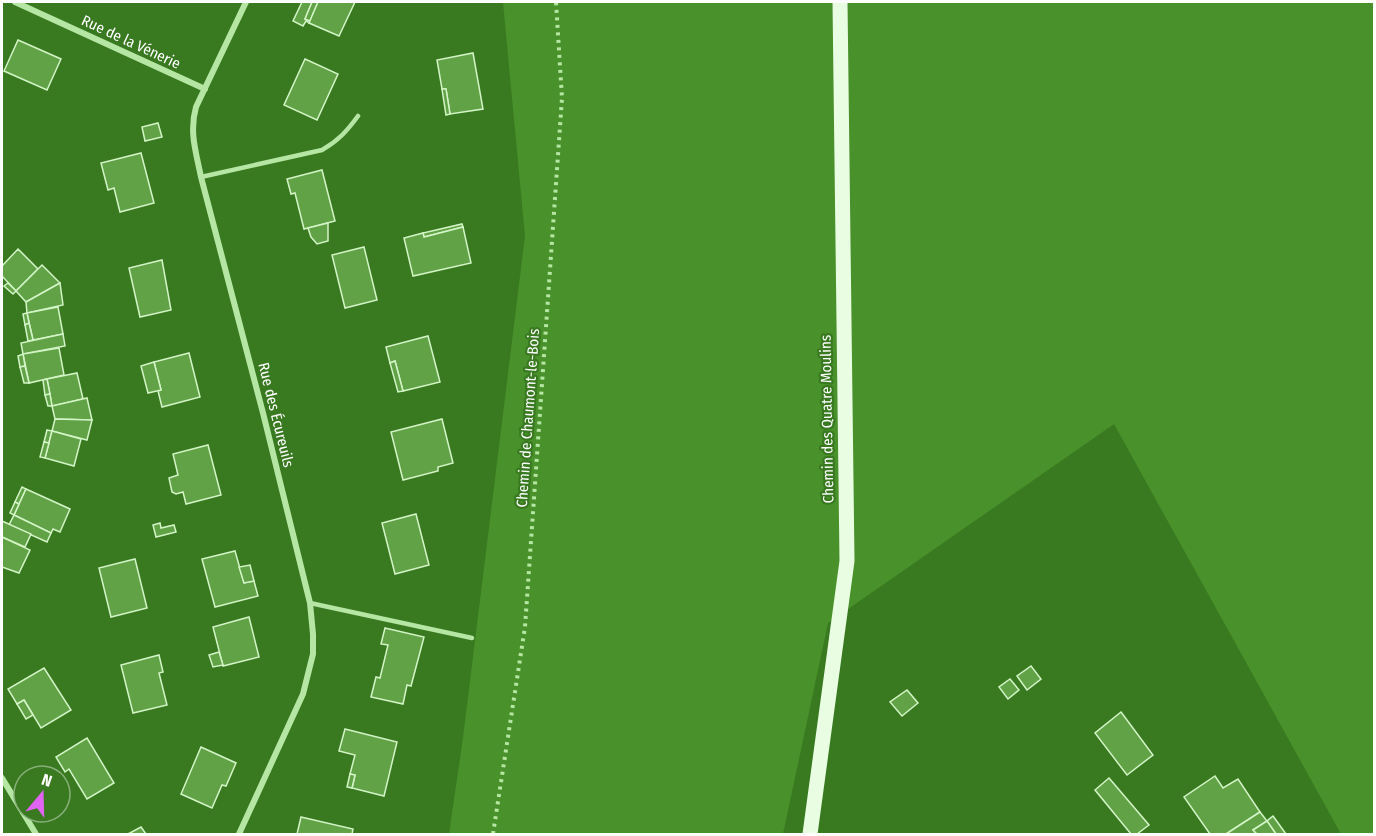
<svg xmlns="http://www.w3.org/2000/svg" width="1376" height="836" font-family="'Fira Sans Condensed',sans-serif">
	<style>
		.green { fill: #49922b }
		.building { fill: #60a245; stroke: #d3f4c6; stroke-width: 1.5 }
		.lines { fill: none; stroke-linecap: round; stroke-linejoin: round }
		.path { stroke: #b6e6a3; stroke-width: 4; stroke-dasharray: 3 4.5; stroke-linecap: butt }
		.service { stroke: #b6e6a3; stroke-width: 4.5 }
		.minor { stroke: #b6e6a3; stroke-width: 6 }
		.primary { stroke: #e9fde3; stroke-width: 15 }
		.labels { text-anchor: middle; stroke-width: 4.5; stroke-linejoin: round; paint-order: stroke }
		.street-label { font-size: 15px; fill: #fff; stroke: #397a21 }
	</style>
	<rect width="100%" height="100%" fill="#397a21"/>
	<!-- green -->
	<path class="green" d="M503,2h871v832h-33l-227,-410 -286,199 -45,211h-334l14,-96 62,-502z"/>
	<!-- building -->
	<g class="building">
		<path d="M302,2h10l-7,17 5,2 -1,2 -3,-2 -3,5 -10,-5z"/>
		<path d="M312,2h6l-8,19 -5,-2z"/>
		<path d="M318,2h37l-16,34 -30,-13z"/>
		<path d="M18,40l43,19 -14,31 -43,-19z"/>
		<path d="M473,53l10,56 -33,5 -4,-25h-4l-5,-29z"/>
		<path d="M305,59l33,15 -21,46 -33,-15z"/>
		<path d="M442,89h4l4,25 -4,1z"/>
		<path d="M158,123l4,14 -17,4 -3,-14z"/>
		<path d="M141,153l13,50 -34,9 -6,-24 -6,2 -7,-27z"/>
		<path d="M322,170l13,51 -31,8 -9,-36 -4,1 -4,-15z"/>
		<path d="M328,223v18l-11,3 -6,-7 -3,-9z"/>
		<path d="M462,224l1,3 -39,10 -1,-4z"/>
		<path d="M463,227l8,36 -58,13 -9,-38 19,-5 1,4z"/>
		<path d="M364,247l13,53 -32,8 -13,-53z"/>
		<path d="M18,249l20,20 -22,22 -14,-15v-10z"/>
		<path d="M162,260l9,50 -31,7 -11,-49z"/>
		<path d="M42,265l18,18 -34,19 -10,-11z"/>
		<path d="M8,283l8,8 -3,3 -9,-8z"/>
		<path d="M60,283l3,22 -36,8 -1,-11z"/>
		<path d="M58,307l5,27 -30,6 -6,-27z"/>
		<path d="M27,313l2,10 -4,2 -2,-11z"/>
		<path d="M29,323l4,17 -5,1 -3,-16z"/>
		<path d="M63,334l2,12 -42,8 -2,-11z"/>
		<path d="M428,336l12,46 -37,9 -8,-30 -5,2 -4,-16z"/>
		<path d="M59,348l5,27 -35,8 -6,-29z"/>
		<path d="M189,353l11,44 -38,10 -4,-16 3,-1 -7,-28z"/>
		<path d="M23,354l2,12 -5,1 -2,-11z"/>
		<path d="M395,361l8,30 -5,1 -8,-29z"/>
		<path d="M154,362l7,28 -13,3 -7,-27z"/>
		<path d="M25,366l4,17h-5l-4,-16z"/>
		<path d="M77,373l6,26 -31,7 -5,-27z"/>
		<path d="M47,379l3,15 -5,1 -2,-15z"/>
		<path d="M50,394l2,12h-4l-3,-11z"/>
		<path d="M87,398l5,22 -37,-1 -3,-13z"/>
		<path d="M55,419l37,1 -5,20 -35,-9z"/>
		<path d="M442,419l11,44 -15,4v4l-35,9 -12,-48z"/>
		<path d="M47,430l5,1 -3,12 -5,-1z"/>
		<path d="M52,431l29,8 -7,27 -29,-8z"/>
		<path d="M44,442l5,1 -4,15 -5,-1z"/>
		<path d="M208,445l13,50 -35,9 -3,-12 -7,2 -4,-2 -3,-14 9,-3 -5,-21z"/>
		<path d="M22,487l4,2 -7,15 -4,-2z"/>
		<path d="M26,489l44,20 -10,23 -7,-3 -2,4 -37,-18z"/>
		<path d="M15,502l4,2 -5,11 -4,-2z"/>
		<path d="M416,514l13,51 -34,9 -13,-51z"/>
		<path d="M14,515l37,18 -4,9 -38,-17z"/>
		<path d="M2,521l29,13 -6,13 -23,-10z"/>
		<path d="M160,523l1,5 13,-3 2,7 -20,5 -3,-12z"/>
		<path d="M2,537l28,13 -11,23 -17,-6z"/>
		<path d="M235,551l9,32 10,-2 4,15 -43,11 -13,-48z"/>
		<path d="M135,559l12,49 -36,9 -12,-49z"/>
		<path d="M250,565l4,16 -10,2 -5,-16z"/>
		<path d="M249,617l10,40 -36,9 -10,-39z"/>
		<path d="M385,628l39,9 -13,49 -4,-1 -4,19 -32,-7 5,-20 4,1 8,-33 -7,-1z"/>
		<path d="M219,652l4,13 -10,2 -4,-12z"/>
		<path d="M159,655l4,17 -4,1 8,32 -34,8 -12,-48z"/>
		<path d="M1031,666l10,13 -14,11 -10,-14z"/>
		<path d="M44,668l27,42 -30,18 -17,-28 -7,4 -9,-15z"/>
		<path d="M1010,679l9,11 -11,9 -9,-12z"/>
		<path d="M907,690l11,13 -16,13 -12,-14z"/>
		<path d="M24,700l9,15 -7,4 -9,-15z"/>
		<path d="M1121,712l32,43 -26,20 -32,-42z"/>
		<path d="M345,729l52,13 -13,54 -32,-8 3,-13 -5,-1 5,-19 -16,-4z"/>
		<path d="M87,738l27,45 -27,16 -18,-30 -4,3 -9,-15z"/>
		<path d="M201,747l35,16 -10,23 -4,-1 -10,23 -31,-14z"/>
		<path d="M350,774l5,1 -3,13 -5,-1z"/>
		<path d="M1215,776l8,12 15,-9 22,33 -34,22h-16l-26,-37z"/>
		<path d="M1109,778l40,47 -12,9h-6l-36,-44z"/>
		<path d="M1260,812l7,9 -14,9 4,4h-31z"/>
		<path d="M1273,816l13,18h-10l-9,-13z"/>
		<path d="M301,817l52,12 -1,5h-55z"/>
		<path d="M1267,821l9,13h-19l-4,-4z"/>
		<path d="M141,827l5,7h-18z"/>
	</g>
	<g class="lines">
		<!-- path -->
		<path class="path" d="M493,834l32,-207 37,-529 -6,-96"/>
		<!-- service -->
		<g class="service">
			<path d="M201,177l121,-27c16,-9 25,-19 36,-34"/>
			<path d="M310,603l162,35"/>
		</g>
		<!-- minor -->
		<g class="minor">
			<path d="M15,2l190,87"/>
			<path d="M2,778l34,56"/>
			<path d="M239,834l64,-140 10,-40v-20l-3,-31 -47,-190 -62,-236c-5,-25 -12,-45 -5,-70l50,-105"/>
		</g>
		<!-- primary -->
		<path class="primary" d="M810,834l37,-273 -7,-559"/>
	</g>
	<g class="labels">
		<!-- street labels -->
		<g class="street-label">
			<text transform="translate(131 42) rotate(25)" y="5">Rue de la Vénerie</text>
			<text transform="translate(276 415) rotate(76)" y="5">Rue des Écureuils</text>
			<text transform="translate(528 418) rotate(-86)" y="5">Chemin de Chaumont-le-Bois</text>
			<text transform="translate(827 419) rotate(-91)" y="5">Chemin des Quatre Moulins</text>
		</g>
	</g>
	<!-- border -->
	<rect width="1376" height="836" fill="none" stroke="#ffffff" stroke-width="6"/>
	<!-- north arrow -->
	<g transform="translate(42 794) rotate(19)"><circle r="28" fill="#397a21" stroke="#88af7a" stroke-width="1.5"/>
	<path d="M0-4.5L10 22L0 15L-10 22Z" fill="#e064f2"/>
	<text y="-9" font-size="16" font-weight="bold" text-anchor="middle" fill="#ffffff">N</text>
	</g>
</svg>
